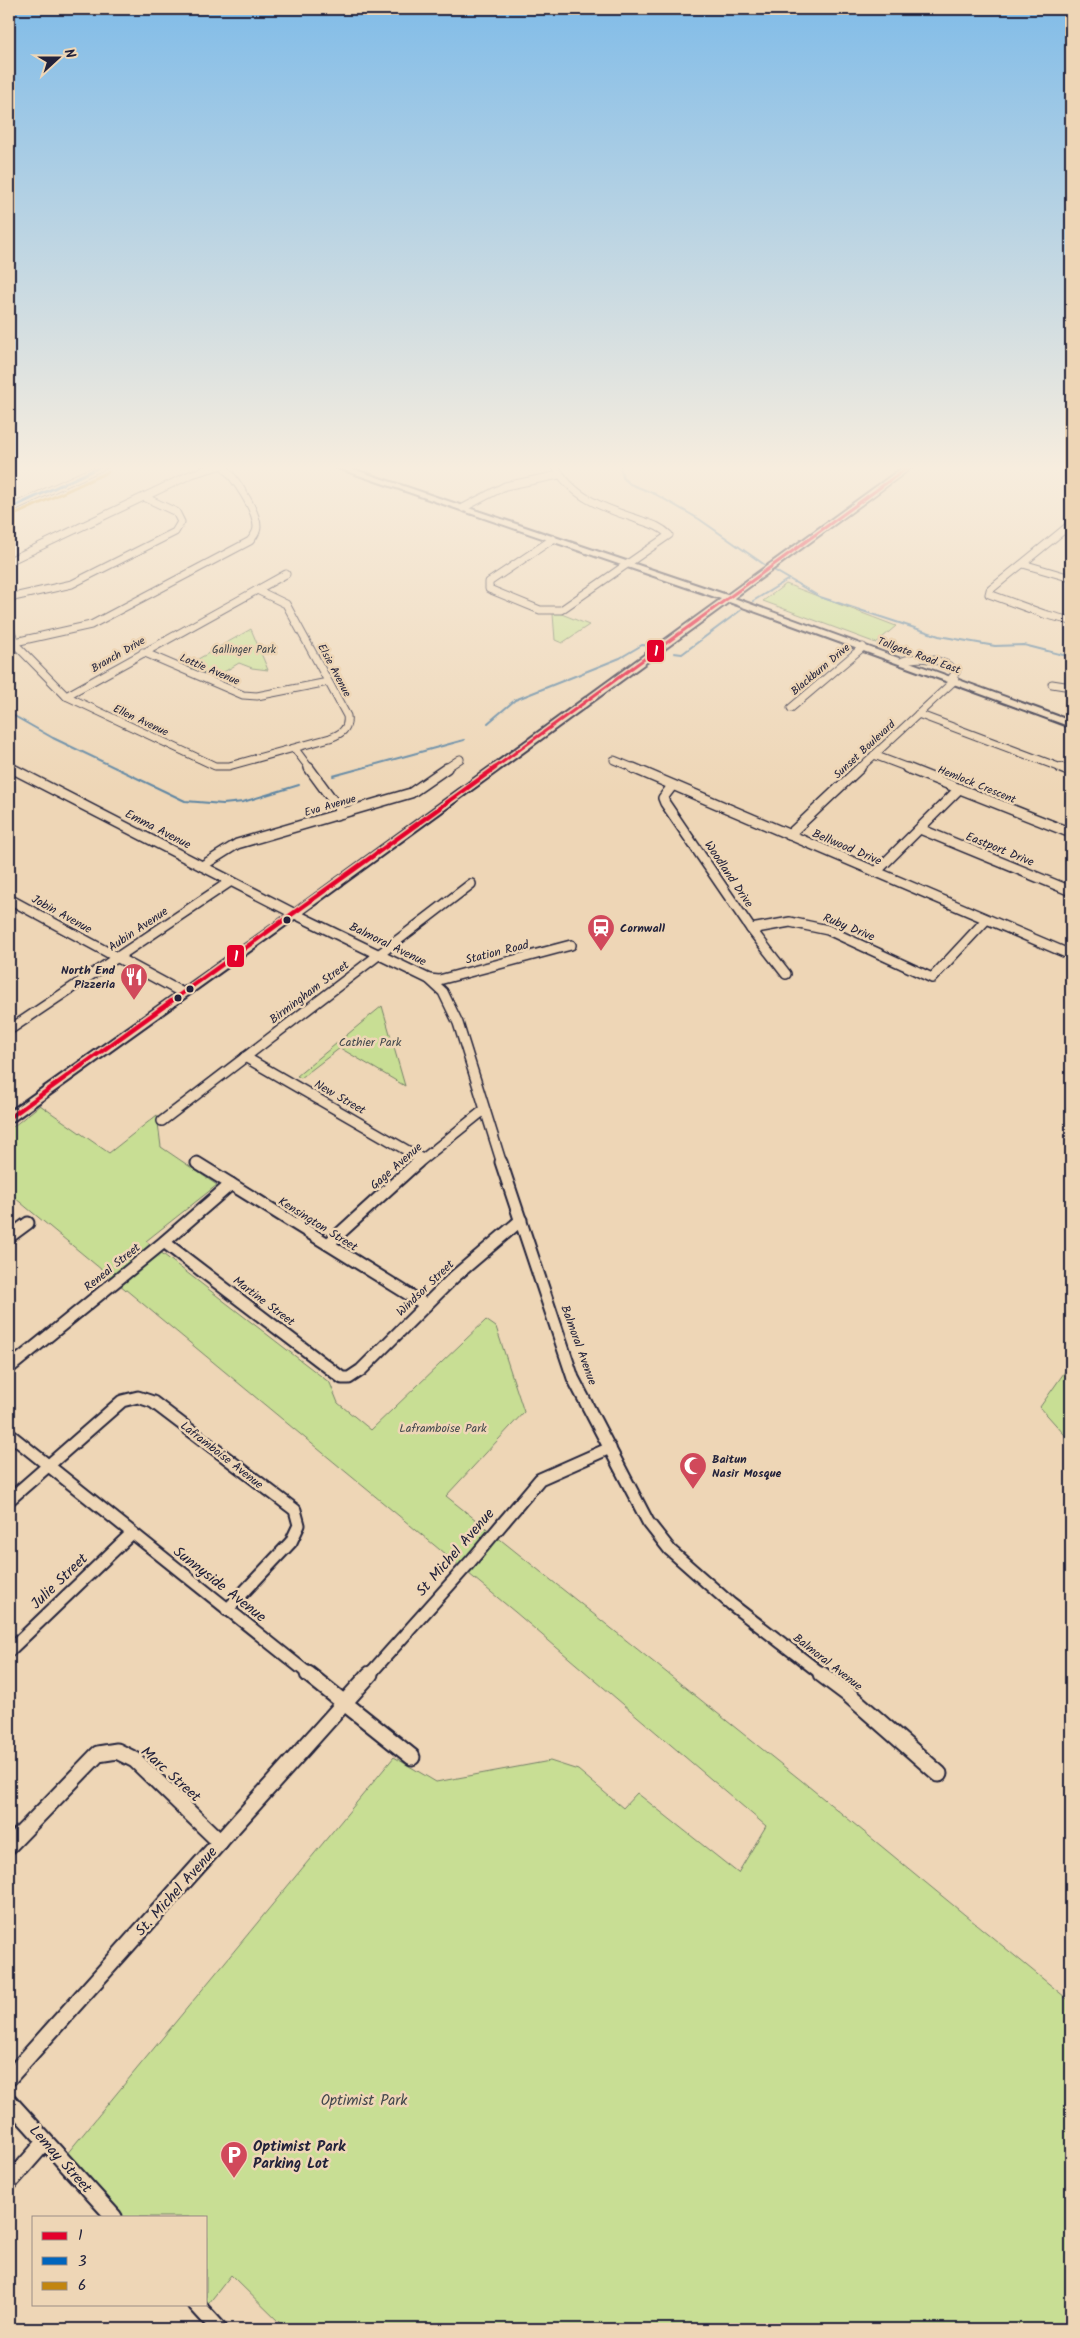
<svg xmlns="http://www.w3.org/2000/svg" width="1080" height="2338" font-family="Kalam,sans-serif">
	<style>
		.green { fill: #c8de94; stroke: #758068 }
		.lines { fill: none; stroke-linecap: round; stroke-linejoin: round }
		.stream { stroke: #5f86a3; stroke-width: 2 }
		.minor-far3-casing { stroke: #22223b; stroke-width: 9 }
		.minor-far2-casing { stroke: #22223b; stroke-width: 12 }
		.minor-far1-casing { stroke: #22223b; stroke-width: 15 }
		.minor-casing { stroke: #22223b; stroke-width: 19 }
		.tertiary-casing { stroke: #22223b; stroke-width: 4 }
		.minor-far3 { stroke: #eed6b6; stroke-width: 7 }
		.minor-far2 { stroke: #eed6b6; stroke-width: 9 }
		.minor-far1 { stroke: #eed6b6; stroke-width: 11 }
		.minor { stroke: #eed6b6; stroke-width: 15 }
		.tertiary { fill: #eed6b6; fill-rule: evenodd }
		.bus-1-far1-casing { stroke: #eed6b6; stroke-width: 5.5 }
		.bus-1-casing { stroke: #eed6b6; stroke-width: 8 }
		.bus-2-casing { stroke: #eed6b6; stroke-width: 5.5 }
		.bus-3-casing { stroke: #eed6b6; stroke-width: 5.5 }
		.bus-1-far1 { stroke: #e4002b; stroke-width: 3 }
		.bus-1 { stroke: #e4002b; stroke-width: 4.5 }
		.bus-2 { stroke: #0065bd; stroke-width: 3 }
		.bus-3 { stroke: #c2850f; stroke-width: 3 }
		.bus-dot { fill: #22223b; stroke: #eed6b6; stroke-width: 2 }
		.labels { text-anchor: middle; stroke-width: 5; stroke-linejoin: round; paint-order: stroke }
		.far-park-label { font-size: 11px; fill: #43484d; stroke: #eed6b6 }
		.far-street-label { font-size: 11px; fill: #22223b; stroke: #eed6b6 }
		.street-label { font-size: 12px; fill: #22223b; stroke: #eed6b6 }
		.poi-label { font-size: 12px; font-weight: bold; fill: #22223b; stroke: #eed6b6; text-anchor: start }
		.park-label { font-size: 12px; fill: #43484d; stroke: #eed6b6 }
		.near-street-label { font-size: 15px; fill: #22223b; stroke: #eed6b6 }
		.near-park-label { font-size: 15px; fill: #43484d; stroke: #eed6b6 }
		.near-poi-label { font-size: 15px; font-weight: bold; fill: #22223b; stroke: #eed6b6; text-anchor: start }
		.line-badge { stroke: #eed6b6; stroke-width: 2 }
		.badge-label { font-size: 14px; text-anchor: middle; font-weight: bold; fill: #fff }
	</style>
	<rect width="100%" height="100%" fill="#eed6b6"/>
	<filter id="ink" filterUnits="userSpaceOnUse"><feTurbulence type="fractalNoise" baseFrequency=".02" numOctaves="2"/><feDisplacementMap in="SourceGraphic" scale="10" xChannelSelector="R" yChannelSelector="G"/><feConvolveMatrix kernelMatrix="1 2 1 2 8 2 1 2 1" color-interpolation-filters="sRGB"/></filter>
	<g filter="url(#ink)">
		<!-- green -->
		<g class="green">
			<path d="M786,584l110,42 -20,17 -113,-42z"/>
			<path d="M559,613l30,12 -27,18 -7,-3 -2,-26z"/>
			<path d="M251,629l17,41 -16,-2 -13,-5 -27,16 -28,-12z"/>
			<path d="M382,1006l23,80 -65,-38 -39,30 -4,-2z"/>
			<path d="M40,1105l69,48 48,-38 4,32 56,38 -71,56 184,142 8,20 33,27 115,-110 10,7 28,85 -78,84 356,285 269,221v327h-785l-55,-54 -29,37 4,-8v-87h-93l-52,-56 333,-404 42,25 114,-21 28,9 45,38 14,-15 101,80 28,-47 -251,-214 -506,-419v-14l3,-2 -3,-3v-44z"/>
			<path d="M1071,1363v79l-31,-35z"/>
		</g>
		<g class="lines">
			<!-- stream -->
			<g class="stream">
				<path d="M620,465l3,13 7,6 25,10 44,25 66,46 55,32 119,39 56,10 29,-1 47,12"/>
				<path d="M753,601l36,-22"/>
				<path d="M674,653l8,1 59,-44"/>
				<path d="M9,713l44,25 132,63 38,3 20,-2 56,-17"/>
				<path d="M488,723l27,-23 105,-42 22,-13 12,1"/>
				<path d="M333,776l131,-36"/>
			</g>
			<defs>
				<g id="minor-far3">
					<path d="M463,508l42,-22 54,-11"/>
					<path d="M9,509l96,-44"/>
					<path d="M1071,524l-81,66 -1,4 55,20 27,7"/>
					<path d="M553,539l-64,43v7l51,21h21l108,-75c-10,-10 -22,-12 -35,-17 -31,-10 -64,-22 -79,-53"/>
					<path d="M9,561l183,-87 30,-9"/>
					<path d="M1023,564l48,14"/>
					<path d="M9,598l63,-14 103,-52 6,-10 -5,-10 -32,-15"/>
					<path d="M9,626l7,19 50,51 149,70h14l101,-28c11,-4 19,-9 17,-22l-61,-112 -29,-14"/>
					<path d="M15,642l76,-17 159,-84c3,-4 7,-8 7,-14 0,-17 -23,-50 -35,-62"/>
					<path d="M143,652l100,43 14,1 71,-14"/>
					<path d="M903,661c14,-6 43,-2 53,11l-5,7"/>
					<path d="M1052,684l19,3"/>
					<path d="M66,696l220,-122"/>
					<path d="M791,708l72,-61"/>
					<path d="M918,714l146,55"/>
					<path d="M295,749l15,20"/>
					<path d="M874,755l37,14"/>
					<path d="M614,760l22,9"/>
					<path d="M9,767l5,2"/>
					<path d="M445,769l15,-10"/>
					<path d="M859,769l96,-89"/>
				</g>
				<g id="minor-far2">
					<path d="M11,768l284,146 134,65 14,13 15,31 44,141"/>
					<path d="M309,768l33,45"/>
					<path d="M633,768l438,187"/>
					<path d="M907,768l164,65"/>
					<path d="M1061,768l10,4"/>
					<path d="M672,786l-9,12 2,5 86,126 35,45"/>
					<path d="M920,829l151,62"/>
					<path d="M789,835l71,-67"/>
					<path d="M202,866l35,-22 174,-51 36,-25"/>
					<path d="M876,872l83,-83"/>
					<path d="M9,899l174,94"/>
					<path d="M751,929l39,-7 38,8 104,48 54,-58"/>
					<path d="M429,979l10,1 132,-35"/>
					<path d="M9,1030l222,-149"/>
					<path d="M245,1057l177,102"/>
					<path d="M162,1121l309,-237"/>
					<path d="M417,1164l67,-54"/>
				</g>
				<g id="minor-far1">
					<path d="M501,1162l72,216 75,144 22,28 61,54 92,71"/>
					<path d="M197,1163l229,142"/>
					<path d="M9,1237l19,-14"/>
					<path d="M164,1242l178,136h7l12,-8 93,-93 67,-57"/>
					<path d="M328,1244l90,-82"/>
					<path d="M9,1368l155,-126 67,-58"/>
					<path d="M9,1434l301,241"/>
					<path d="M9,1500l113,-99 16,-4 15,5 142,108 4,15 -8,17 -64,68"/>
					<path d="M9,1651l122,-117"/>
					<path d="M369,1675l101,-113 70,-83 70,-31"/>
				</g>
				<g id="minor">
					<path d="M308,1674l104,83"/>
					<path d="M821,1674l28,21 90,79"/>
					<path d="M9,1846l89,-92 19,-3 18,9 85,82"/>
					<path d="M9,2078l361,-404"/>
					<path d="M9,2101l105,116"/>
					<path d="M9,2183l36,-41"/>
					<path d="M196,2304l23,25"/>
				</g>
				<g id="tertiary">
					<path d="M329,465h12l386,130 179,-130h9l-181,133 337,123v6l-342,-125 -430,314 -286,205 -4,1v-10l282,-200 430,-313z"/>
					<path d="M15,639l3,1v4l-9,2v-6z"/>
				</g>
			</defs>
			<!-- minor-far3 casing -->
			<use href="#minor-far3" class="minor-far3-casing"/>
			<!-- minor-far2 casing -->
			<use href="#minor-far2" class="minor-far2-casing"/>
			<!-- minor-far1 casing -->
			<use href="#minor-far1" class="minor-far1-casing"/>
			<!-- minor casing -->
			<use href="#minor" class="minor-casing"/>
			<!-- tertiary casing -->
			<use href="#tertiary" class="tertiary-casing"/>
			<!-- minor-far3 -->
			<use href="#minor-far3" class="minor-far3"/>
			<!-- minor-far2 -->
			<use href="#minor-far2" class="minor-far2"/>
			<!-- minor-far1 -->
			<use href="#minor-far1" class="minor-far1"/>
			<!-- minor -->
			<use href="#minor" class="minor"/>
			<!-- tertiary -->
			<use href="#tertiary" class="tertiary"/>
			<defs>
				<path id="bus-1-far1" d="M493,769l418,-304"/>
				<path id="bus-1" d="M9,1118l486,-350"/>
				<path id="bus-2" d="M9,509l95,-44"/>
				<path id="bus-3" d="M12,516l96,-44"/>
			</defs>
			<!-- bus-1-far1 casing -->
			<use href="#bus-1-far1" class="bus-1-far1-casing"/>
			<!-- bus-1 casing -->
			<use href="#bus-1" class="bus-1-casing"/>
			<!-- bus-2 casing -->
			<use href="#bus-2" class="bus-2-casing"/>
			<!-- bus-3 casing -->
			<use href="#bus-3" class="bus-3-casing"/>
			<!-- bus-1-far1 -->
			<use href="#bus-1-far1" class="bus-1-far1"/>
			<!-- bus-1 -->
			<use href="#bus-1" class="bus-1"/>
			<!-- bus-2 -->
			<use href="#bus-2" class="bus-2"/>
			<!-- bus-3 -->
			<use href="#bus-3" class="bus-3"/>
		</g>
	</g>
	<!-- sky -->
	<linearGradient id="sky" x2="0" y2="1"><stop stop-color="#81bce8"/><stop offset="0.59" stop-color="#f7edde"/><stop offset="1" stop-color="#f7edde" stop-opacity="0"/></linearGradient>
	<rect width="1080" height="793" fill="url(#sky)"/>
	<!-- icons -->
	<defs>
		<symbol id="station-pin" viewBox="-11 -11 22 30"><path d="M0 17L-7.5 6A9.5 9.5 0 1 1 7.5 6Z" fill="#d1495b" stroke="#eed6b6"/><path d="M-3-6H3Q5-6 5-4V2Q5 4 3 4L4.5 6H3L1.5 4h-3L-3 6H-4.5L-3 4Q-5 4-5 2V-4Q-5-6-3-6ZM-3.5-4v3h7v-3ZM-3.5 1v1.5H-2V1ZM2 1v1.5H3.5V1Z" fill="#fff"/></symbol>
		<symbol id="restaurant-pin" viewBox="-11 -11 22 30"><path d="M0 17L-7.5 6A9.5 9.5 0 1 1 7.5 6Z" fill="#d1495b" stroke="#eed6b6"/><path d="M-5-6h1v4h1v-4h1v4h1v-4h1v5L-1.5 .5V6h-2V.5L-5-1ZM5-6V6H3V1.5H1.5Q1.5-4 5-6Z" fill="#fff"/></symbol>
		<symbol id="mosque-pin" viewBox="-11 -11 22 30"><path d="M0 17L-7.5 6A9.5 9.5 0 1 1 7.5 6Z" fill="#d1495b" stroke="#eed6b6"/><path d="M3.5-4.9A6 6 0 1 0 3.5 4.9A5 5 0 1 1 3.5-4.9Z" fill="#fff"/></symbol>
		<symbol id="parking-pin" viewBox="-11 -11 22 30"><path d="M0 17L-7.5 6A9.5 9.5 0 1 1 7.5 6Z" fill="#d1495b" stroke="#eed6b6"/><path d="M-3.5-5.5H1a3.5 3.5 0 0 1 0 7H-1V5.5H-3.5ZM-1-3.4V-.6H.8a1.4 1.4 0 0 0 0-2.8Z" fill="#fff"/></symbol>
	</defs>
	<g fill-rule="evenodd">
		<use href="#station-pin" x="585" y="912" width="32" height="43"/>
		<use href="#restaurant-pin" x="118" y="961" width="32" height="43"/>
		<use href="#mosque-pin" x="677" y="1450" width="32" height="43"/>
		<use href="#parking-pin" x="218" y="2139" width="32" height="43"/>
	</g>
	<!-- markers -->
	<g class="bus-dot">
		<circle cx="287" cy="920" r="4.5"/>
		<circle cx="190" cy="989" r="4.5"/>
		<circle cx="178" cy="998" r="4.5"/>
	</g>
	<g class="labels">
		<!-- far-park labels -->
		<g class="far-park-label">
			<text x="244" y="653">Gallinger Park</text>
		</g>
		<!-- far-street labels -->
		<g class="far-street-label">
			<text transform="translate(118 654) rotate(-30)" y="4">Branch Drive</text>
			<text transform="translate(919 655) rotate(20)" y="4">Tollgate Road East</text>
			<text transform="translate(210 669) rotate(23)" y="4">Lottie Avenue</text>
			<text transform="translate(820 669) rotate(-40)" y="4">Blackburn Drive</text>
			<text transform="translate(335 670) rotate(62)" y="4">Elsie Avenue</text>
			<text transform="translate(141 720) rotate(25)" y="4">Ellen Avenue</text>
			<text transform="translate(864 749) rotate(-43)" y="4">Sunset Boulevard</text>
			<text transform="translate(977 784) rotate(22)" y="4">Hemlock Crescent</text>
			<text transform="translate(330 805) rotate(-16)" y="4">Eva Avenue</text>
		</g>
		<!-- street labels -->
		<g class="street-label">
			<text transform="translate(158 829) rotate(27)" y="4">Emma Avenue</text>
			<text transform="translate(847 847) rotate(23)" y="4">Bellwood Drive</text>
			<text transform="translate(1000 849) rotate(22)" y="4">Eastport Drive</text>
			<text transform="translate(729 874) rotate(56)" y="4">Woodland Drive</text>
			<text transform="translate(62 914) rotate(29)" y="4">Jobin Avenue</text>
			<text transform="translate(849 927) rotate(22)" y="4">Ruby Drive</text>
			<text transform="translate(138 929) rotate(-34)" y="4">Aubin Avenue</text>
			<text transform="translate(388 944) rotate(26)" y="4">Balmoral Avenue</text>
			<text transform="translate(497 952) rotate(-14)" y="4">Station Road</text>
			<text transform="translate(309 992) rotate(-37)" y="4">Birmingham Street</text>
			<text transform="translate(340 1097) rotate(30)" y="4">New Street</text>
			<text transform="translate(396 1166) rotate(-41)" y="4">Gage Avenue</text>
			<text transform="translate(318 1224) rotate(32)" y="4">Kensington Street</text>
			<text transform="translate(112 1267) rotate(-39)" y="4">Reneal Street</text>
			<text transform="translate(425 1288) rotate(-44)" y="4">Windsor Street</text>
			<text transform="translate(264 1301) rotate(37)" y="4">Martine Street</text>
			<text transform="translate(579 1345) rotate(70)" y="4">Balmoral Avenue</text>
			<text transform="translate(222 1455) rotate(38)" y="4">Laframboise Avenue</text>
			<text transform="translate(828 1662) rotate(38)" y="4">Balmoral Avenue</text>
		</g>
		<!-- poi labels -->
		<g class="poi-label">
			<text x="620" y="932">Cornwall</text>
			<text x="115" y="974" text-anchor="end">North End<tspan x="115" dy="14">Pizzeria</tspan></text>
			<text x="712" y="1463">Baitun<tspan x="712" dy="14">Nasir Mosque</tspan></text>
		</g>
		<!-- park labels -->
		<g class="park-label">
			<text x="370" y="1046">Cathier Park</text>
			<text x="443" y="1432">Laframboise Park</text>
		</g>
		<!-- near-street labels -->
		<g class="near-street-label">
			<text transform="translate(455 1552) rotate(-49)" y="5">St Michel Avenue</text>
			<text transform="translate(59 1581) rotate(-44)" y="5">Julie Street</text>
			<text transform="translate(220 1584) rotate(38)" y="5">Sunnyside Avenue</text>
			<text transform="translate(171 1774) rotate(42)" y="5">Marc Street</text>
			<text transform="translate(176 1891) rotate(-48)" y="5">St. Michel Avenue</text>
			<text transform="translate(61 2159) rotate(48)" y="5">Lemay Street</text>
		</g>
		<!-- near-park labels -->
		<g class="near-park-label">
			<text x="364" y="2105">Optimist Park</text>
		</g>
		<!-- near-poi labels -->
		<g class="near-poi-label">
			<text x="253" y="2151">Optimist Park<tspan x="253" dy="17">Parking Lot</tspan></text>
		</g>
	</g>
	<g class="line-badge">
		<rect x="646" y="639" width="19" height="24" rx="5" fill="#e4002b"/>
		<rect x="226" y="944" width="19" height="24" rx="5" fill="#e4002b"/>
	</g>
	<g class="badge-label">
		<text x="656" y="656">1</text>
		<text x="236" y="961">1</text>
	</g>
	<!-- margin -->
	<rect width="1080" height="2338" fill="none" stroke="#eed6b6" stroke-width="30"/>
	<rect x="15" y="15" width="1050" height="2308" fill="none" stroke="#22223b" stroke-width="2" filter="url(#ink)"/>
	<!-- legend -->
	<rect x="32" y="2216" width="175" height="90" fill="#eed6b6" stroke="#9c8e85"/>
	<rect x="42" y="2232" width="25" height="8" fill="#e4002b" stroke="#9c8e85"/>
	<text x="78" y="2240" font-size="15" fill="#22223b">1</text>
	<rect x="42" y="2257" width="25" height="8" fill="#0065bd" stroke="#9c8e85"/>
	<text x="78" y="2266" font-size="15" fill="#22223b">3</text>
	<rect x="42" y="2282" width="25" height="8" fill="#c2850f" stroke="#9c8e85"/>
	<text x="78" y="2290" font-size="15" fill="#22223b">6</text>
	<!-- north arrow -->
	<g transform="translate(58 58) rotate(69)" stroke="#eed6b6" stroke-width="4" paint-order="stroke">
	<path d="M0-4L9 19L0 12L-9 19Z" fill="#22223b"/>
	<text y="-8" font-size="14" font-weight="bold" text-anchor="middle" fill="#22223b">N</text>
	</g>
</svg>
